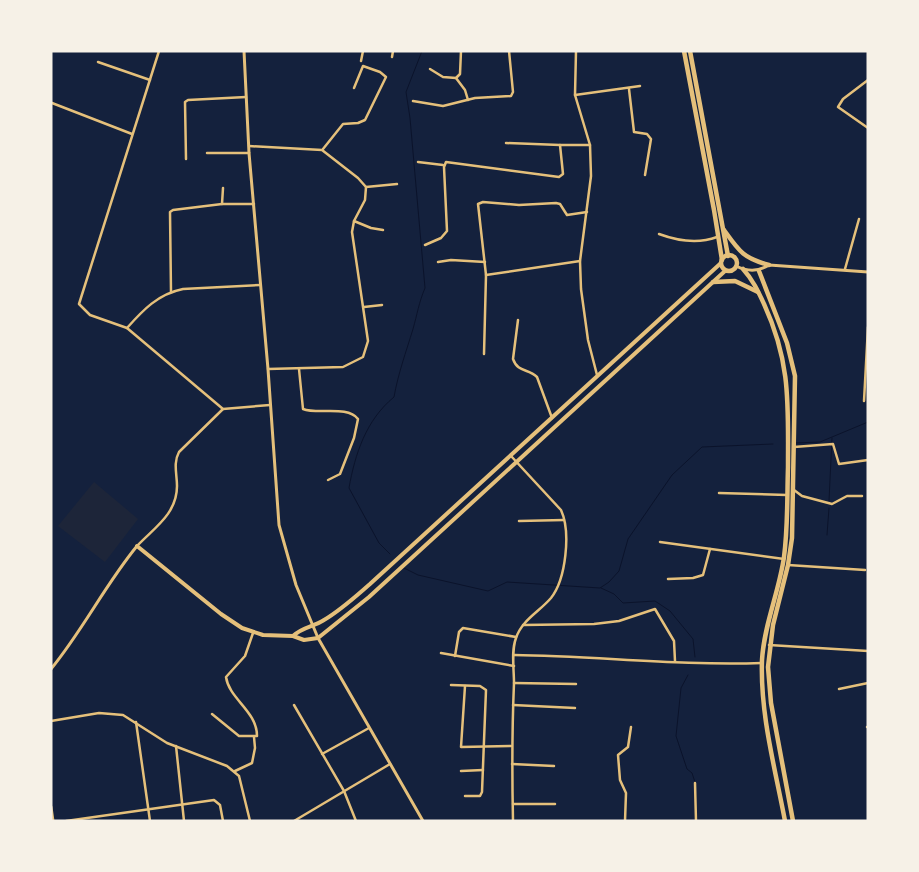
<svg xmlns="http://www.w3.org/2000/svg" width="919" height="872" font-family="'Source Sans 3',sans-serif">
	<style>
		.green { fill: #1d2539 }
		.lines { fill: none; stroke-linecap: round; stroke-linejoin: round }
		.stream { stroke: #0b132b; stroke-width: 1 }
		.minor { stroke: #e5c07b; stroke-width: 2.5 }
		.tertiary { stroke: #e5c07b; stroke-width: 3 }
		.secondary { stroke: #e5c07b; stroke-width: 4 }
		.primary { stroke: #e5c07b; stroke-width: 4.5 }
	</style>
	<rect width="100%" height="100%" fill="#14213d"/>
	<!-- green -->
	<path class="green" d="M94,482l44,37 -33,43 -47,-36z"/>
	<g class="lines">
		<!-- stream -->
		<g class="stream">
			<path d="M795,443l25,-1 48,-20"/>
			<path d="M829,501l3,-63"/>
			<path d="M827,535l2,-27"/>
			<path d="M390,554l-11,-11 -30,-55c6,-34 17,-68 45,-91 4,-23 12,-45 19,-68 4,-14 6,-27 12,-41l-15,-170 -4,-26 16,-41"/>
			<path d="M402,567l16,8 70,16 19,-9 93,6 9,-6 10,-11 9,-32 44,-64 30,-28 71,-3"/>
			<path d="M601,588l13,6 9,9 32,-2 15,10 23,28 2,18"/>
			<path d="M688,675l-7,13 -5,48 11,33 5,4 3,9"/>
			<path d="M696,794l1,27"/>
		</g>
		<!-- minor -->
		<g class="minor">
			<path d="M159,51l-80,253 11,11 37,13 96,81 47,-4"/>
			<path d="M576,51l-1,44 15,50 1,31 -11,85 1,28 7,51 9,35"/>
			<path d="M392,57l1,-6"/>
			<path d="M361,61l2,-10"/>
			<path d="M98,62l52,18"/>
			<path d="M430,69l13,8 13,1 4,-4 1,-23"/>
			<path d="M456,78l9,12 3,10"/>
			<path d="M868,80l-25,19 -5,8 30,21"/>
			<path d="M629,89l5,43 13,2 4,5 -6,36"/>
			<path d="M575,95l65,-9"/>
			<path d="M413,101l30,5 32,-8 36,-2 2,-4 -4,-41"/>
			<path d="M52,103l80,31"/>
			<path d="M506,143l54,2"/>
			<path d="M249,146l73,4 36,28 8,9 -1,13 -11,21 -2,11 16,109 -5,16 -20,10 -75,2"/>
			<path d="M323,149l20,-25 15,-1 7,-3 21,-43 -6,-5 -17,-6 -9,22"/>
			<path d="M207,153h42"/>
			<path d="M186,159l-1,-57 3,-2 58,-3"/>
			<path d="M418,162l25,3"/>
			<path d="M366,187l31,-3"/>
			<path d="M222,204l1,-16"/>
			<path d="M354,221l17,7 12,2"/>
			<path d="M659,234c19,7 39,10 58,3"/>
			<path d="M425,245l16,-7 6,-7 -3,-64 2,-5 113,15 4,-3 -3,-29h30"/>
			<path d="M438,262l13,-2 34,2"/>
			<path d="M845,269l14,-50"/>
			<path d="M486,275l94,-14"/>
			<path d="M171,292l-1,-80 3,-2 49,-6h32"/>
			<path d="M364,307l18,-2"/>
			<path d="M518,320l-5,39c5,14 15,9 24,18l15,41"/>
			<path d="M127,328c16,-18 31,-34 56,-39l77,-4"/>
			<path d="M484,354l2,-79 -8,-71 5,-2 36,3 37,-2 4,1 7,11 20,-3"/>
			<path d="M299,369l4,40c15,6 44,-4 55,10l-4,19 -14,36 -12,6"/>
			<path d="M864,401l4,-74"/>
			<path d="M794,447l39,-3 6,20 29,-4"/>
			<path d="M511,456l50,54c10,22 5,69 -10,88 -12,14 -29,22 -35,40 -5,13 -2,31 -2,45 -2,46 -2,92 -1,138"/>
			<path d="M794,490l8,6 30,8 15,-8h15"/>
			<path d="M719,493l68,2"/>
			<path d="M519,521l45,-1"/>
			<path d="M660,542l124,17"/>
			<path d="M137,546c17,-18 40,-32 40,-60 0,-12 -4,-23 2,-34l44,-43"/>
			<path d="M788,565l77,5"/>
			<path d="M668,579l25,-1 10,-3 7,-26"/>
			<path d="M523,625l71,-1 25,-3 36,-12 19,32 1,20"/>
			<path d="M769,645l99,6"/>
			<path d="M441,653l73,13"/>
			<path d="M514,655c83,1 165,11 248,8"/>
			<path d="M455,656l4,-24 4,-4 53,9"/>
			<path d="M514,683l62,1"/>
			<path d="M451,685l29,1 6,4 -4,102 -2,4h-15"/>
			<path d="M465,686l-4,61 50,-1"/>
			<path d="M839,689l29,-6"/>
			<path d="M294,705l50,86 12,30"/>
			<path d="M513,705l62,3"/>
			<path d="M212,714l27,22h18c0,-25 -28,-37 -31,-59l19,-21 8,-23"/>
			<path d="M51,721l48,-8 24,2 44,28 60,23 12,10 11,45"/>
			<path d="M136,722l14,99"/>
			<path d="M867,727h1"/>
			<path d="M176,746l8,75"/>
			<path d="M322,754l47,-26"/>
			<path d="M512,764l42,2"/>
			<path d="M235,771l17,-8 3,-15 -1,-11"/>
			<path d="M461,771l22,-1"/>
			<path d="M695,783l1,38"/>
			<path d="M513,804h42"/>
			<path d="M66,821l148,-21 6,5 3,16"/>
			<path d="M294,821l96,-57"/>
			<path d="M625,821l1,-28 -6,-13 -2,-25 10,-8 3,-20"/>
		</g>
		<!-- tertiary -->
		<g class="tertiary">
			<path d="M244,51l5,102 19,216 11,156 17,60 22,53 105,183"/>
			<path d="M736,266c12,6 22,6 33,-1l99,7"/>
			<path d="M51,669c32,-39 54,-84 86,-123"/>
			<path d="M51,807l2,14"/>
		</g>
		<!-- secondary -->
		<g class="secondary">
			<path d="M137,546l84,68 21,14 21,7 30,1 11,4 14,-2 51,-41 356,-326"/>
			<path d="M293,636c9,-9 20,-9 31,-16 17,-10 31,-23 46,-36l351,-321"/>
		</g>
		<!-- primary -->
		<g class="primary">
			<path d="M684,51l30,159 8,50"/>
			<path d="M690,51l38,205"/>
			<path d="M724,230c15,21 19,28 45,35"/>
			<circle cx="729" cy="263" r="8"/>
			<path d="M743,269c10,11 15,22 21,35 27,59 24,100 24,163 -1,30 0,60 -4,90 -5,35 -20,68 -22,103 -2,54 13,108 23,161"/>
			<path d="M759,271l28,72 8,33 -3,162 -4,27 -15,60 -5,42 3,36 22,118"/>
			<path d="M713,282l22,-1 23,11"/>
		</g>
	</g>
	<!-- border -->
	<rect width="919" height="872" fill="none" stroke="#f6f1e7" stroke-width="105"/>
</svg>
